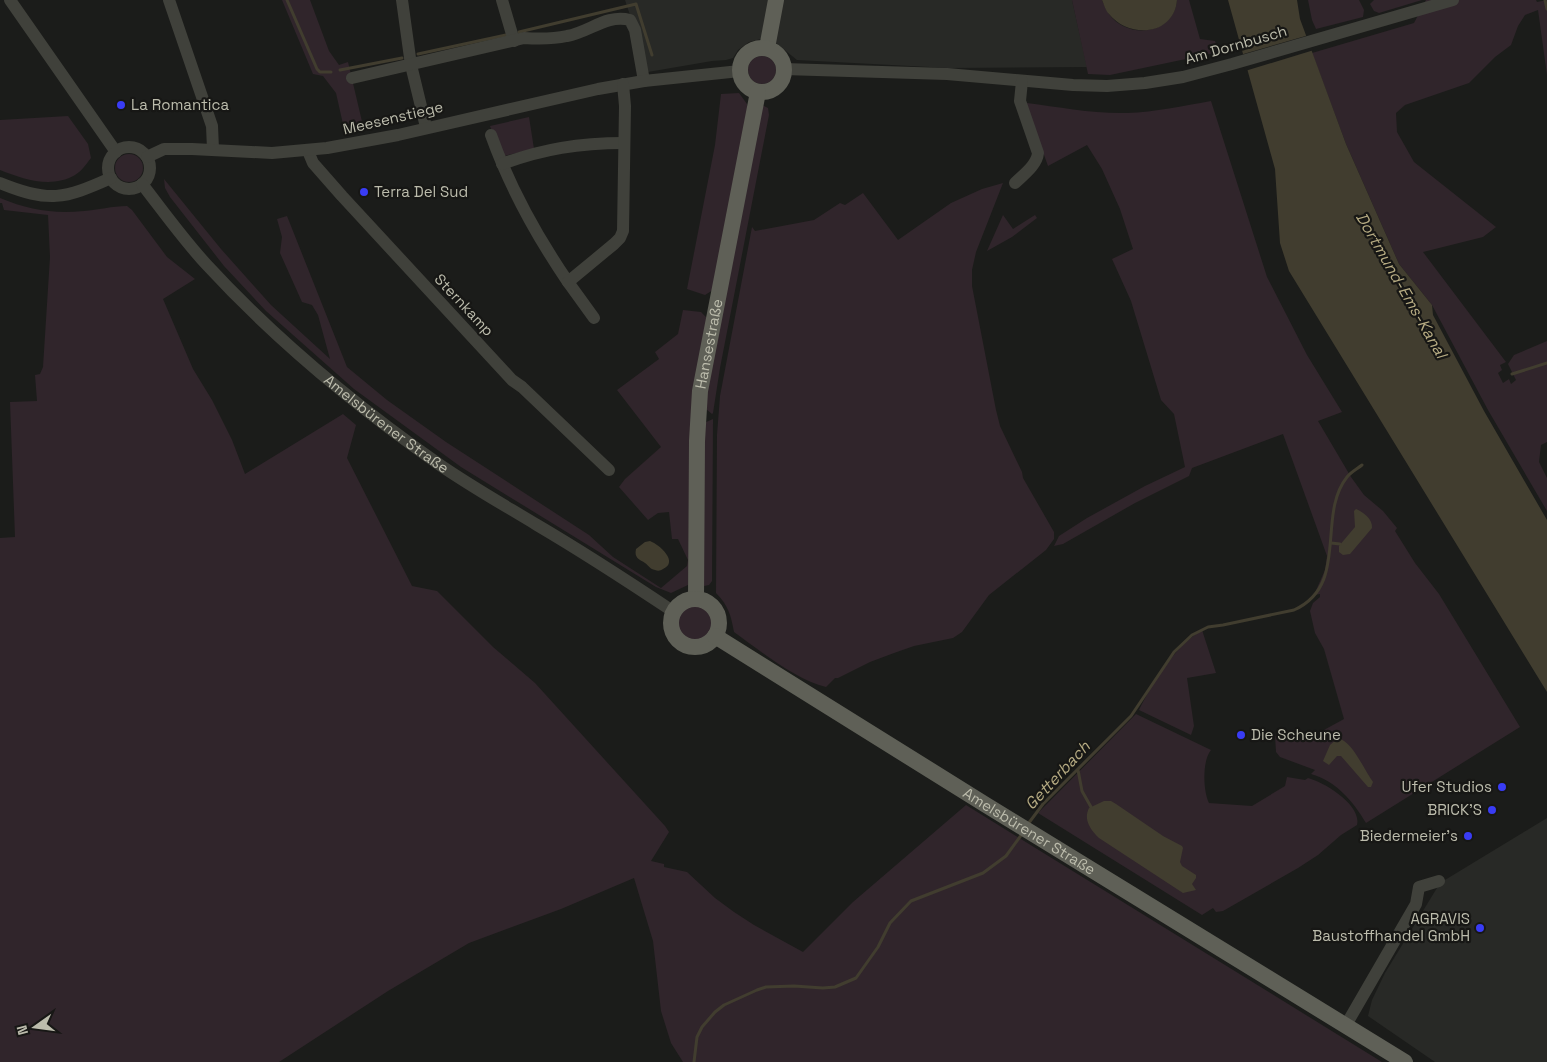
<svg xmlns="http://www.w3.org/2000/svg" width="1547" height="1062" font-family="'Space Grotesk',sans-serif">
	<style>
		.built { fill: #282926 }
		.green { fill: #30252b }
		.water { fill: #413d2f }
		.pier { fill: #1b1c1a }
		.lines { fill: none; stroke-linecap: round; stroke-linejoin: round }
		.stream { stroke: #413d2f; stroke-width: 3 }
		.minor { stroke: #40413b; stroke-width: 12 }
		.major { stroke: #5f6057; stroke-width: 16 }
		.poi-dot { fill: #393cf5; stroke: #171715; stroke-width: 2 }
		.labels { text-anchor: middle; stroke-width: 4.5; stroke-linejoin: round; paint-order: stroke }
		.street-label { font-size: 15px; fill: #bcbcac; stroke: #171715 }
		.poi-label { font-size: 15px; fill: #bcbcac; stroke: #171715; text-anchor: end }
		.water-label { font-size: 16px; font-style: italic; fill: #b7ac83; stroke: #171715 }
	</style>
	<rect width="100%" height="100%" fill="#1b1c1a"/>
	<!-- built -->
	<g class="built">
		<path d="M625,0h447l15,67 -139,1 -151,-8 -21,-17 -15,-4 -12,3 -11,8 -5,8 -7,2 -14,1 -70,12 -7,-43z"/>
		<path d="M1547,818v244h-112l-67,-46 4,-16 13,-27 55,-90z"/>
	</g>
	<!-- green -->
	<g class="green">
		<path d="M282,0h28l19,51 10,14 9,-3 16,68 -19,3 -9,-40 -13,-17 -10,-2z"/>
		<path d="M1072,0h30c2,4 4,10 7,14 18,26 65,21 68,-14h12l11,39 15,2 4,11 -109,23 -22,-1z"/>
		<path d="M1308,0h51l5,10 -1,7 -47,12 -4,-9z"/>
		<path d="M1374,0h48l-43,13 -5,-2 -4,-7z"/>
		<path d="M1426,0h110l1,2 10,-2v75l-9,-65 -13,5 -7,11 -7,19 -16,12 -26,26 -64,22 -9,8 1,19 17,30 82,65 -13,10 -60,15 83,110 -6,3 2,5 -4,3 5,10 6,-4 2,5 5,-4 -8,-16 6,-9 33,-14v101l-6,3 -2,17 8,16v33l-59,-101 -56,-105 -33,-41 -53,-120 -34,-91 102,-30z"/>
		<circle cx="762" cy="70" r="14"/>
		<path d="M739,93l8,11v10l-34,176 -8,5 -18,-6 28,-144 6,-51z"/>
		<path d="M1211,101l56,176 40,78 35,57 -24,9 33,56 13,18 19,16 14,17 -2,3 20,32 24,31 81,133 -154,96c-13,-22 -30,-42 -55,-49l4,-4 -35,-13 -4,-5 -1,-16 12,-3 11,3 13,1 33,-18 -20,-70 -9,-16 -5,-22 3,-8 7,-6v-3l-6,1 11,-25 2,-14 -44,-122 -91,34 -3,8 -54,27 -72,41 -9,2 5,-10 28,-18 58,-32 40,-19 -11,-53 -13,-14 -30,-99 -19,-42 21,-10 -13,-40 -18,-40 -15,-24 -39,21 -22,-61 1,-2c32,4 67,11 100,10 28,-1 56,-7 84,-12z"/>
		<path d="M762,105l6,3 1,7 -49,253 -7,45 -1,1 -6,-5 -1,-9z"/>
		<path d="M68,116l20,28 3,14c-5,6 -9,13 -16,17 -24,14 -52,4 -75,-5v-50z"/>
		<path d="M529,117l5,32 -30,7 -4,-4 -10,-26z"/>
		<circle cx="129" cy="168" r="14"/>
		<path d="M164,179l57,70 50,56 59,54 -12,-44 -6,-10 -10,-3 -22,-49 2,-16 -5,-18 10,-3 60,151 40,33 59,42 143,93 24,22 48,31 26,-22 1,-6 -10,-21h-6l-3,-27 -11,1 -10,7 -29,-33 6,-8 36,-32 -44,-57 42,-31 -4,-7 23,-18 5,-24 18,2 7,7 -20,266 -17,8 -15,-6 -195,-120 -107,-78 -88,-78 -42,-45 -54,-69 -5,-9z"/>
		<path d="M1003,183l-27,69 -4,18v16l24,124 4,16 22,46 1,6 31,54v7l-8,11 -57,45 -27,37 -9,6 -39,8 -20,7 -24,9 -32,16h-3l-9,9c-30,-7 -67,-37 -92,-55 -3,-17 -6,-27 -18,-39l1,-158 3,-39 32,-169 3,4 59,-11 26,-17 5,2 18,-12 35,47 53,-37 31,-14z"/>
		<path d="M0,198c29,12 53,16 84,13 14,-1 28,-5 43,-5l5,4 35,47 28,22 -32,20 30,70 19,31 20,40 13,34 98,-60 13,11 -9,33 65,128 25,5 56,56 42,36 130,143 4,6 -18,29 13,3v3l23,5 28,26 19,14 20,13 49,27 50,-50 113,-97 416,257h-699l-12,-19 -10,-32 -8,-70 -19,-63 -73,31 -92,34 -81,48 -109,71h-279v-524l15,-1 -5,-135 27,-1 -2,-26 5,-1 3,-7 7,-110 -2,-42 -44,-5 -2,-7h-2z"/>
		<path d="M1003,215l10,14 22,-14 2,3 -25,19 -25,14z"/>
		<path d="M713,419l-1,162 -3,4 -5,1v-163z"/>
		<circle cx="696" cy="623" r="18"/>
		<path d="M1202,630l14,43 -29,5 7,48 -3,9 -52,-25c14,-28 36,-64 63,-80z"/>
		<path d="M1136,714l75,36c-9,11 -8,41 -2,53l43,3 33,-20 2,-9 18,3 3,-2c16,4 54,27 49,47l-16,10 -23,20 -20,13 -75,43 -7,1 -3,-4 -11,7 -164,-102z"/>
	</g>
	<!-- water -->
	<g class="water">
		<path d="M1102,0h75c-3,36 -48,39 -68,14 -4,-4 -5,-10 -7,-14z"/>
		<path d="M1228,0h69l3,19 46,125 53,120 33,41 1,10 51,96 63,109v172l-258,-421 -9,-28 -5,-74z"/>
		<path d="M1356,509c7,3 17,10 16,19l-22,26 -7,1 -4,-3v-6l16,-19 -1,-16z"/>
		<path d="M650,541c10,4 29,21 13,28 -3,2 -5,2 -8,1 -5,-1 -6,-4 -10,-7 -6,-4 -11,-5 -9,-14l9,-7z"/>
		<path d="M1338,738c15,4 26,32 35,44l-2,5h-3l-27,-31h-4l-8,9 -6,-4 7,-16z"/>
		<path d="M1104,801h7l5,3 47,32 19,10 1,2 -3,14 2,4 14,9v3l-4,6 4,6 -13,3 -84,-55c-8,-8 -16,-18 -10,-30z"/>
	</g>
	<!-- pier -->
	<path class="pier" d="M1309,35l5,15 -69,21 -5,-16z"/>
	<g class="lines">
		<!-- stream -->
		<g class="stream">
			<path d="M287,0l30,69 3,3h11"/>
			<path d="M1545,0l2,9"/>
			<path d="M519,32l117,-28 16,51"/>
			<path d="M418,54l88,-19"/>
			<path d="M340,70l62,-12"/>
			<path d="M1512,374l35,-11"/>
			<path d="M1331,543l9,1"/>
			<path d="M1078,770l4,21 9,16"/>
			<path d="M1028,824l15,-20 88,-88 43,-64 18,-17 16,-8 15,-2 71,-15c56,-25 22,-94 53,-133 4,-5 10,-8 15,-12"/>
			<path d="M694,1062l3,-25 5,-10 13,-15 9,-7 33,-15 9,-3 28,-1 29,2 12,-1 21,-9 22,-31 12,-24 21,-22 72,-28 23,-17 16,-22"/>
		</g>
		<!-- minor -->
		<g class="minor">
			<path d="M10,0l106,152"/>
			<path d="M169,0l43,126 1,23"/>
			<path d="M402,0l9,65 15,62"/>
			<path d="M502,0l12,41"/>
			<path d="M784,69l163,5 126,11 34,1 38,-3 38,-6 49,-13 221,-64"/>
			<path d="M352,78l172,-40c14,1 29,1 43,-2 23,-4 39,-22 63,-16l5,10 9,51"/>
			<path d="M491,135c19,53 45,100 77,147"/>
			<circle cx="129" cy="168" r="21"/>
			<path d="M308,151l5,12 29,33 170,184 10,7 87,83"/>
			<path d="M147,157l17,-8h28l80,4 55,-5 71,-13 200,-46 46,-8 96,-10"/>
			<path d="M502,164c41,-15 77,-21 122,-21"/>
			<path d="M0,183c49,20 64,16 111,-5"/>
			<path d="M1015,183c8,-8 22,-18 23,-30l-18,-52 2,-20"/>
			<path id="s1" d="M142,184c21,27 41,55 64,80 70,76 150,142 234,201 32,22 64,40 97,60 46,27 92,57 137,87"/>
			<path d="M594,318l-26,-36 46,-38 6,-6 3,-7 2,-125 -2,-22"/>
			<path d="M1346,1025l70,-121 3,-17 20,-6"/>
		</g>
		<!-- major -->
		<g class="major">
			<path d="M767,48l9,-48"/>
			<circle cx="762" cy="70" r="22"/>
			<path id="s2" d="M696,599l1,-158 3,-50 58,-299"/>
			<circle cx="695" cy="623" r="24"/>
			<path id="s3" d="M715,636l271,169 419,257"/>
		</g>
	</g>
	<!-- markers -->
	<g class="poi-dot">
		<circle cx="121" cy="105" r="5"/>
		<circle cx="364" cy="192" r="5"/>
		<circle cx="1241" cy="735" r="5"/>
		<circle cx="1502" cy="787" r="5"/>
		<circle cx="1492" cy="810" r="5"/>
		<circle cx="1468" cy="836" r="5"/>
		<circle cx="1480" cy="928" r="5"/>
	</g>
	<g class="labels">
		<!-- street labels -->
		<g class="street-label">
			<text transform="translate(1236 45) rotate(-16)" y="5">Am Dornbusch</text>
			<text transform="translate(393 118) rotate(-13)" y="5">Meesenstiege</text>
			<text transform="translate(464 305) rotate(47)" y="5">Sternkamp</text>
			<text dy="5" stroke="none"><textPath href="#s2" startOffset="256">Hansestraße</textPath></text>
			<text dy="5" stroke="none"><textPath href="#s1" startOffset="344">Amelsbürener Straße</textPath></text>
			<text dy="5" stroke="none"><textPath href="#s3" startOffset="370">Amelsbürener Straße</textPath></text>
		</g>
		<!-- poi labels -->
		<g class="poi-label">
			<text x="131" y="110" text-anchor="start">La Romantica</text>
			<text x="374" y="197" text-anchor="start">Terra Del Sud</text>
			<text x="1251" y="740" text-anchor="start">Die Scheune</text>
			<text x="1492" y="792">Ufer Studios</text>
			<text x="1482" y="815">BRICK'S</text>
			<text x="1458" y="841">Biedermeier's</text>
			<text x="1470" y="924">AGRAVIS<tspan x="1470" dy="17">Baustoffhandel GmbH</tspan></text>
		</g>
		<!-- water labels -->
		<g class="water-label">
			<text transform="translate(1402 285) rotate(60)" y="6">Dortmund-Ems-Kanal</text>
			<text transform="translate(1057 775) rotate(-47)" y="6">Getterbach</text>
		</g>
	</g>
	<!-- north arrow -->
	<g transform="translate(35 1027) rotate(256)" stroke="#171715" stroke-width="4" paint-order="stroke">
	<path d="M0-4L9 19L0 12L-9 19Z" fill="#bcbcac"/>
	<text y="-8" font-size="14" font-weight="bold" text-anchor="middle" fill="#bcbcac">N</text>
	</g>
</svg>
